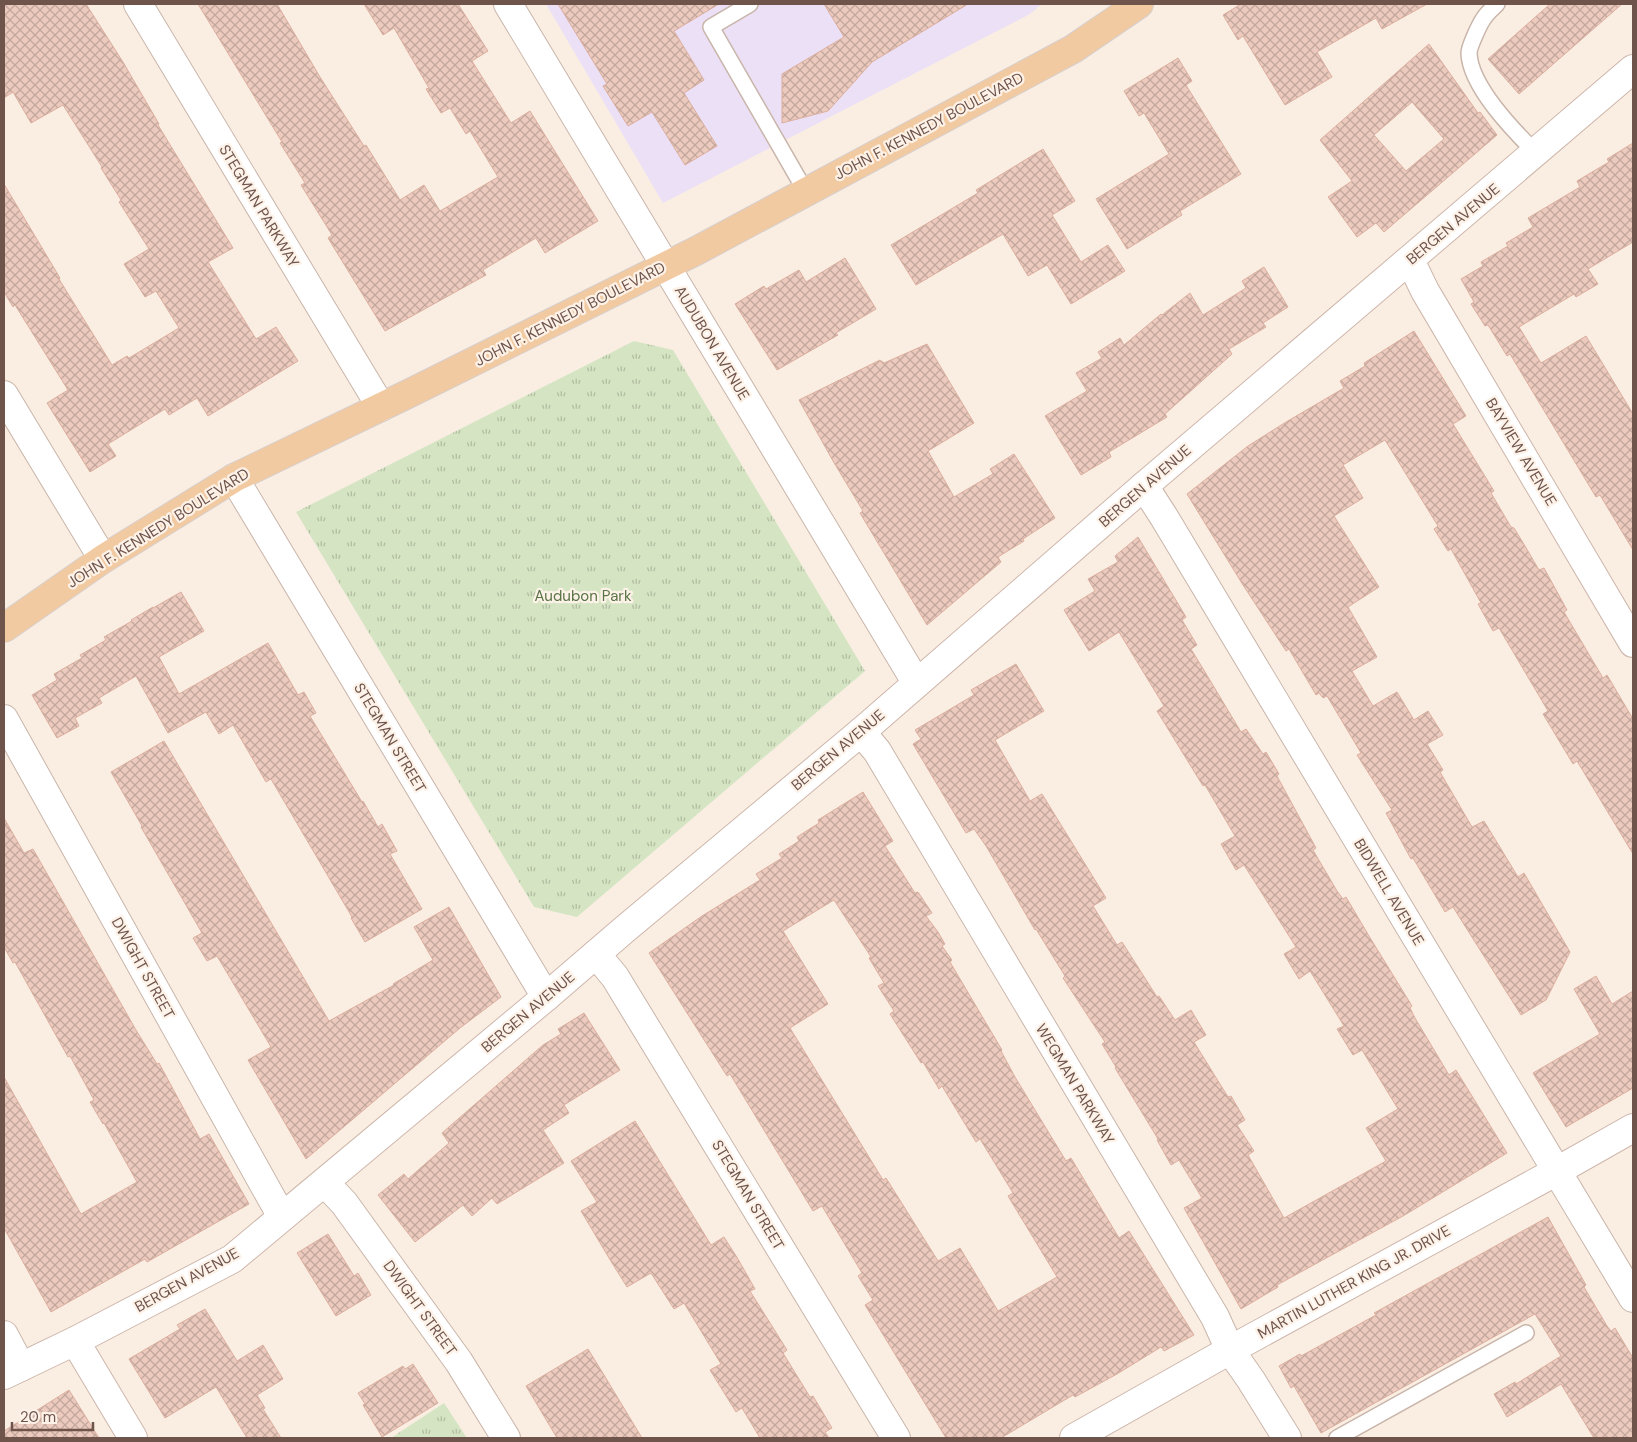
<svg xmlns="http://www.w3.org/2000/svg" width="1637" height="1442" font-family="'DM Sans',sans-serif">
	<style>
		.education { fill: #ebe0f6 }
		.park { fill: url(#park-tufts) }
		.building { fill: url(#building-cross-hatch); stroke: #ddaf9f; fill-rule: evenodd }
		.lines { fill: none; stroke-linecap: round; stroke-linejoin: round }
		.lane-casing { stroke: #c9b5aa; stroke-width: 18 }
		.street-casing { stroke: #c9b5aa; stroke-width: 30 }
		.secondary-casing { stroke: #ceb6ab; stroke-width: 30 }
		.primary-casing { stroke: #d7cfcd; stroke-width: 30 }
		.lane { stroke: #fff; stroke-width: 15 }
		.street { stroke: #fff; stroke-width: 28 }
		.secondary { stroke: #fff; stroke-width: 28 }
		.primary { stroke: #f2caa1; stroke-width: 28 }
		.labels { text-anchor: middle; stroke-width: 4.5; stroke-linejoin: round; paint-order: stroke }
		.street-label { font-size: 15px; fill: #6f544b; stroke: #fdf2e8 }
		.park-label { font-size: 15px; fill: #587345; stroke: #fdf2e8 }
	</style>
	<defs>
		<pattern id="park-tufts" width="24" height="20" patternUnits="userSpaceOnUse" patternTransform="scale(1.25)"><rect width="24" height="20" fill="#d5e5c3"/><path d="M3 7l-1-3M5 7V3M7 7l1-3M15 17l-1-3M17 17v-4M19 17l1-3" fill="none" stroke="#b1bca0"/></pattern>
		<pattern id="building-cross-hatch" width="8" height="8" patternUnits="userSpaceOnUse" patternTransform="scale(1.25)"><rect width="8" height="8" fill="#eccabd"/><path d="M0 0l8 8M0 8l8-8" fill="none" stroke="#c3a79c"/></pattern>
	</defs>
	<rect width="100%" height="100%" fill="#faeee3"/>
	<!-- education -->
	<path class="education" d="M546,4h496l-12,10 -367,189z"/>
	<!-- park -->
	<g class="park">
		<path d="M634,341l39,9 192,321 -288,246 -43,-10 -238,-395z"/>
		<path d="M444,1403l23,35h-76z"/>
	</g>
	<!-- building -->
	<g class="building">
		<path d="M4,4h82l37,58 36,62 -1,1 75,123 -25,14 48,77 20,-12 22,34 -90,55 -11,-18 -28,17 -4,-6 -57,35 8,12 -26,16 -43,-69 21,-13 -53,-85 -2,2 -9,-15v-108l56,94 -1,1 53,86 15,-9 2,2 50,-30 -23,-37 -11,6 -21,-33 25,-15 -30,-47 2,-2 -20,-32 1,-1 -39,-62 -32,18 -18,-31 -9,6z"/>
		<path d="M198,4h79l43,73 44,69 2,-1 34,55 24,-15 16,26 58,-34 -28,-46 -4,3 -16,-26 -9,5 -15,-24 3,-1 -35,-60 -11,7 -19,-31h94l30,47 -16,10 39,62 19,-12 68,110 -53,32 -9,-15 -53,32 3,5 -101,56 -57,-93 4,-3 -31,-50 4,-2 -25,-40 2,-1z"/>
		<path d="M558,4h161l-45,27 30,49 -20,13 33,53 -32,19 -33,-53 -24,14 -25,-40 4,-2z"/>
		<path d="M824,4h144l-96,58 -44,49 -46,12v-49l62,-37z"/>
		<path d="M1241,4h186l-45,25 -6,-11 -59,34 15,25 -47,28 -42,-69 -5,4 -15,-25z"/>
		<path d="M1550,4h72l-103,90 -31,-35z"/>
		<path d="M1429,44l49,69 2,-1 17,23 -113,97 -8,-9 -19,14 -29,-40 24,-16 -32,-41zM1412,102l32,37 -38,32 -32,-36z"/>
		<path d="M1178,58l14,23 -6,4 55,89 -61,37 2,4 -55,34 -31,-50 73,-45 -25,-41 -5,3 -15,-25z"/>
		<path d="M1633,143v99l-45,27 10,15 -22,13 -2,-3 -55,33 22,36 45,-27 47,78v136l-33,-55 -4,2 -86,-143 -3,2 -19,-31 -3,1 -14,-22 3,-2 -13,-23 22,-13 -2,-4 27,-16 -2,-3 27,-16 -5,-9 52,-31 -3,-6 32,-19 -2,-3z"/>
		<path d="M1043,149l32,52 -23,14 29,47 27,-17 17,26 -54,33 -24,-39 -19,11 -25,-42 -87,51 -25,-40 87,-52 -2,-3z"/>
		<path d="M845,258l31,51 -40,24 2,2 -61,35 -42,-66 29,-18 2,3 33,-19 7,12z"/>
		<path d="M1264,267l24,40 -25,16 3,4 -37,22 3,5 -67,60 2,3 -58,35 2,5 -30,18 -36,-59 42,-25 -11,-18 26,-15 -4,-6 22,-14 4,7 37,-31 1,1 28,-22 13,22 43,-27 -4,-7z"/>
		<path d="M1414,331l52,85 -13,8 41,67 -3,2 20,34 3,1 11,18 14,24 5,-2 23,42 -3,2 39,66 4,-3 26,44v135l-56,-93 -4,3 -30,-50 5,-3 -49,-83 -6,3 -15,-27 3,-1 -30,-54 -3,2 -14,-22 4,-3 -53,-86 -42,25 20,33 -29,18 45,71 -31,20 29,50 -25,14 21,35 24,-14 17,28 14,-9 15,24 -16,9 16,26 -3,2 32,55 12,-6 34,56 6,-4 46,79 -24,48 -25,15 -68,-108 -8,5 -32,-54 -2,1 -25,-46 6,-3 -35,-55 4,-2 -34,-57 -4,2 -4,-5 -3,2 -27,-46 -3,2 -43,-66 -56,-91 61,-48 38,-24 58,-34 -4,-7 25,-15 -1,-3z"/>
		<path d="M927,344l47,79 -46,28 26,46 39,-23 -3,-5 24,-15 41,64 -32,21 1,2 -26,16 3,5 -74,63 -67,-112 3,-2 -30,-50 -34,-61 81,-40 4,3z"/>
		<path d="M1138,537l48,80 -4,3 15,25 -6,4 11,18 39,65 5,-3 17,25 3,-2 13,22 -2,2 39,72 -3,2 24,41 6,8 3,-2 23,39 43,70 -2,2 5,10 34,57 7,-5 51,83 -104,63 -126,69 1,2 -37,22 -57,-101 18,-10 -23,-38 -8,5 -14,-25 1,-1 -43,-71 1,-1 -14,-23 3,-2 -42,-64 2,-2 -29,-47 -1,1 -49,-84 -12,-17 -8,4 -53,-89 8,-5 -6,-9 59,-35 -3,-5 45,-26 28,47 -49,29 35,61 12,-7 64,104 -13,8 24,39 5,-3 35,55 2,-1 16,24 16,-10 15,25 -12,7 34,55 3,-1 14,24 -8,5 17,26 -6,4 36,63 102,-57 -20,-33 32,-19 -36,-59 -9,5 -16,-26 7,-3 -34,-55 -11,8 -15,-25 12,-7 -52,-82 -8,5 -15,-26 14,-8 -30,-51 -2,1 -46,-75 7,-5 -45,-74 -30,19 -25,-41 31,-19 -7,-12 30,-17 -3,-6z"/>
		<path d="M181,592l23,39 -45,26 20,37 89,-51 30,52 6,-3 12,21 -6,3 52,86 1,-1 15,26 4,-3 15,27 -7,3 32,55 -57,33 -14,-24 1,-1 -81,-138 -5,3 -33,-57 -14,9 -13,-22 -38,21 -32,-57 -37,22 3,5 -27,15 4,8 -22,12 -25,-43 25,-15 -3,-6 28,-16 -2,-3 26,-15 -2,-3 28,-16 -1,-1 22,-13v1z"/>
		<path d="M164,741l165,280 65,-36 -1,-1 40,-24 -19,-33 35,-20 52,90 -41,31 -154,131 -58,-99 23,-13 -54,-91 -10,5 -14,-23 9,-5 -61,-106 1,-1 -31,-54z"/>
		<path d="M863,792l30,49 -8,5 30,47 3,-1 14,21 -6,3 12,16 7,12 -3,2 10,14 -2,2 52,88 -1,1 14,26 51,84 5,-3 48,80 10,-7 65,104 -30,16 -3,-4 -44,27 -42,23 -2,-2 -72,43h-55l-81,-133 8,-5 -15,-24 4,-3 -40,-67 -9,5 -83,-137 -3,2 -78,-123 53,-37 58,-36 -4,-6 26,-16 -3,-4 20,-13 -2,-4 22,-14 -1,-3zM834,900l37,57 -2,1 15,25 -6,3 16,25 -4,3 31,49 2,-1 16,27 3,-3 34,56 4,-3 33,54 -5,3 49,81 -59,34 -38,-63 -22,13 -52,-83 -3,2 -93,-152 38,-24 -45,-73z"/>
		<path d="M4,818l20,35 9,-4 103,181 21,34 2,-1 41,76 9,-5 40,70 -102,58 -2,-3 -94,53 -47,-84v-151l77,137 56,-32 -33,-59 -1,1 -13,-22 4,-2 -24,-44 -2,1 -53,-95 -2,1 -9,-16z"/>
		<path d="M1596,976l16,28 21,-13v97l-67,39 -33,-54 67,-39 -26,-45z"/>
		<path d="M584,1013l36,57 -56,35 5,8 -26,17 21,33 -67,41 -5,-6 -20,18 -9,-11 -48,37 -37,-47 26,-21 4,5 41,-36 -7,-10 101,-88 18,-11 -3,-5z"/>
		<path d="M635,1121l76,124 13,-8 14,22 17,30 -5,2 37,59 -4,3 27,44 3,-1 19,32 -7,4 4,6h-69l-18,-30 -6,4 -26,-42 11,-6 -37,-61 -10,6 -23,-36 -24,14 -18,-29 -28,-47 16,-9 -26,-41z"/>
		<path d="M1548,1217l38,68 -2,2 23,39 4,5 4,-3 18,30v80h-39l-33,-54 -54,33 -13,-23 21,-12 1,2 45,-28 -26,-42 -214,119 -27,-47 -3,2 -12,-22 21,-12 1,2 75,-41 -2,-2z"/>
		<path d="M328,1234l26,42 4,-3 13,22 -35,21 -39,-63z"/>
		<path d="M205,1309l32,52 26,-16 20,34 -26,16 8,13 -2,1 18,29h-34l-31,-51 -51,31 -36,-59 51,-30 -3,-4z"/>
		<path d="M588,1349l16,26 38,63h-85l-31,-52z"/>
		<path d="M413,1364l25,39 -56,34 -19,-32 2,-1 -7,-11 45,-27 2,3z"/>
		<path d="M69,1390l30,48h-95v-7z"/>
	</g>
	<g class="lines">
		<defs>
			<g id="lane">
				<path d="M750,4l-39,23 95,165"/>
				<path d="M1497,4c-4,4 -10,9 -13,14 -4,5 -15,29 -15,35 1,33 44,77 67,100"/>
				<path d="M1337,1438l189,-105"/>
			</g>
			<g id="street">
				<path d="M138,4l243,403"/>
				<path d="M508,4l408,678"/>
				<path d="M4,395l99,164"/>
				<path d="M234,478l312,519"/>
				<path d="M1144,486l20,31 469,781"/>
				<path d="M4,719l278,498"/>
				<path d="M861,732l16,19 338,566 15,33 21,30 36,58"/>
				<path d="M596,954l19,23 281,461"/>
				<path d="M325,1183l19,20 115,159 47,76"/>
			</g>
			<g id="secondary">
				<path d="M1410,260l15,31 208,352"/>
				<path d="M4,1335l17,32"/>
				<path d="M75,1341l58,97"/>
				<path d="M4,1375l71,-34 157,-82 314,-262 79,-68 236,-197 283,-246 489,-417"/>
				<path d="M1074,1438l156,-88 327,-179 76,-43"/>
			</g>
			<path id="primary" d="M4,628l99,-69 131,-81 176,-85 286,-142 377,-202 66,-45"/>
		</defs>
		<!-- lane casing -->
		<use href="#lane" class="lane-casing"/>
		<!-- street casing -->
		<use href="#street" class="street-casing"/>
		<!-- secondary casing -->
		<use href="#secondary" class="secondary-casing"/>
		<!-- primary casing -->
		<use href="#primary" class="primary-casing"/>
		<!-- lane -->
		<use href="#lane" class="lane"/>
		<!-- street -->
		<use href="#street" class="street"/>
		<!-- secondary -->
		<use href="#secondary" class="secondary"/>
		<!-- primary -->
		<use href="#primary" class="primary"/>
	</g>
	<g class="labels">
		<!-- street labels -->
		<g class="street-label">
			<text transform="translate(929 126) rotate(-28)" y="5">JOHN F. KENNEDY BOULEVARD</text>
			<text transform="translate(259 206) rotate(59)" y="5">STEGMAN PARKWAY</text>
			<text transform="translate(1453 224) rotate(-40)" y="5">BERGEN AVENUE</text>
			<text transform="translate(570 314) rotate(-27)" y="5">JOHN F. KENNEDY BOULEVARD</text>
			<text transform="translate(712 343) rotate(59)" y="5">AUDUBON AVENUE</text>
			<text transform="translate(1521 452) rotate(59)" y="5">BAYVIEW AVENUE</text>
			<text transform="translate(1145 486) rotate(-41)" y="5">BERGEN AVENUE</text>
			<text transform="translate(158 528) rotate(-32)" y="5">JOHN F. KENNEDY BOULEVARD</text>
			<text transform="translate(390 738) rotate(59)" y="5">STEGMAN STREET</text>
			<text transform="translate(838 750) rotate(-40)" y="5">BERGEN AVENUE</text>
			<text transform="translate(1389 892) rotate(59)" y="5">BIDWELL AVENUE</text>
			<text transform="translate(143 968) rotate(61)" y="5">DWIGHT STREET</text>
			<text transform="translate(528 1012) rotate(-40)" y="5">BERGEN AVENUE</text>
			<text transform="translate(1075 1084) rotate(59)" y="5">WEGMAN PARKWAY</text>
			<text transform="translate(748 1195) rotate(59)" y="5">STEGMAN STREET</text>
			<text transform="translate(187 1280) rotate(-29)" y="5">BERGEN AVENUE</text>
			<text transform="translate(1354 1282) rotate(-29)" y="5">MARTIN LUTHER KING JR. DRIVE</text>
			<text transform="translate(420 1308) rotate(54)" y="5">DWIGHT STREET</text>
		</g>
		<!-- park labels -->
		<g class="park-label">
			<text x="583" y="601">Audubon Park</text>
		</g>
	</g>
	<!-- border -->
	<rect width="1637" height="1442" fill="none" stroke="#6f544b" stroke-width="10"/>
	<!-- scale -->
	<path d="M12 1422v8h81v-8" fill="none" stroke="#6f544b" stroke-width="2.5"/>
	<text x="20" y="1422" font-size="15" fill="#6f544b" stroke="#fdf2e8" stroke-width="4" paint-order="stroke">20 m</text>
</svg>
